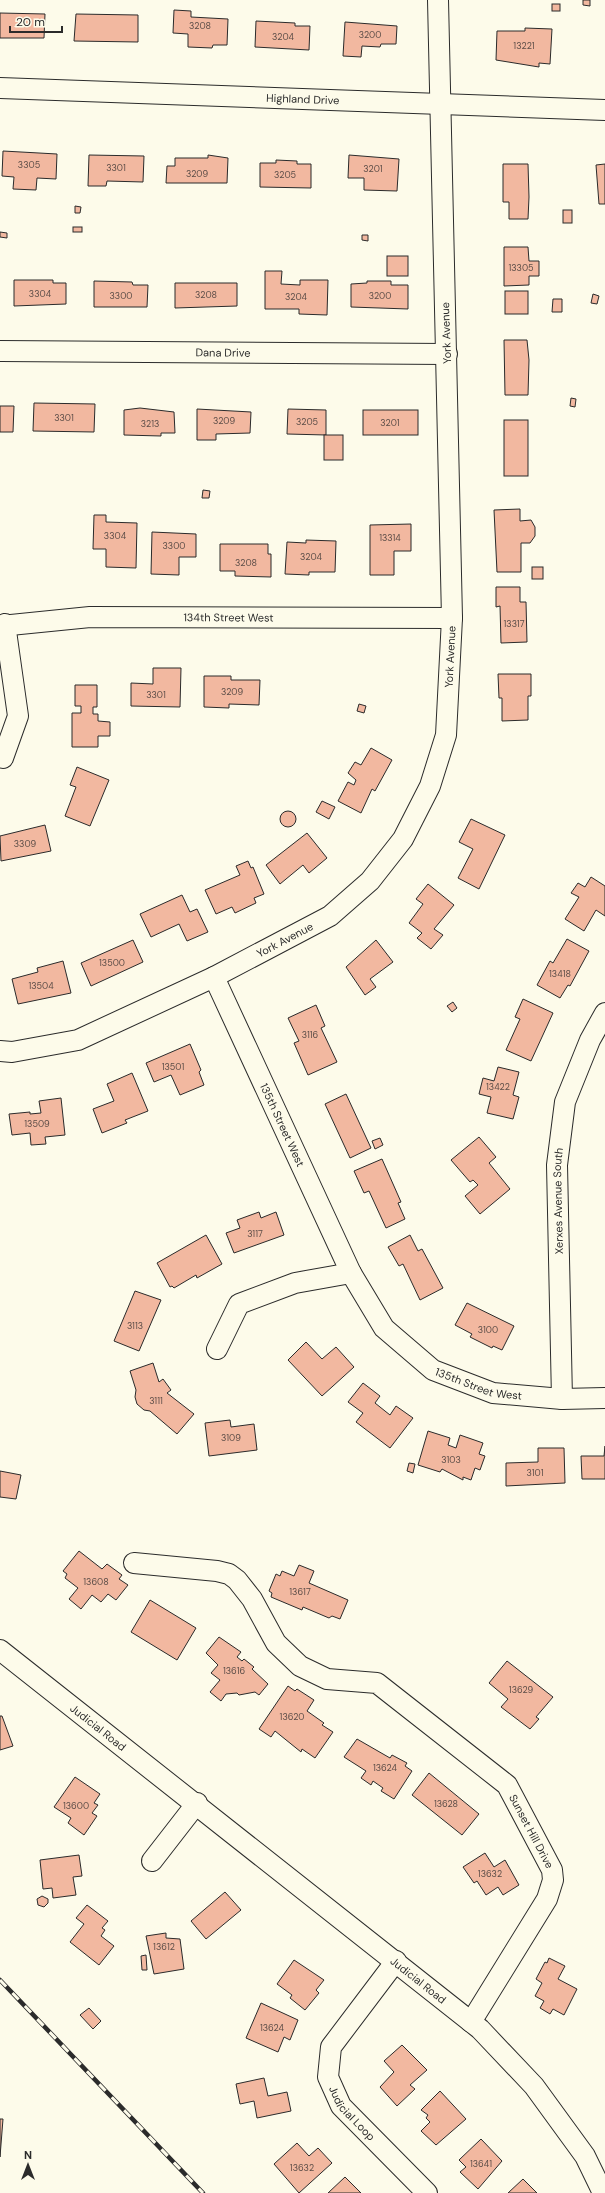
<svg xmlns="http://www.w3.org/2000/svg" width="605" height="2193" font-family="'DM Sans',sans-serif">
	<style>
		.building { fill: #f2b8a0; stroke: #2b2b2b }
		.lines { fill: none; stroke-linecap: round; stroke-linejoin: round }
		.minor-casing { stroke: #2b2b2b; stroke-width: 22 }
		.minor { stroke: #fdfbea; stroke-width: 20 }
		.rail-casing { stroke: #2b2b2b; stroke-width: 4.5 }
		.rail { stroke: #fdfbea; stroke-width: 3; stroke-dasharray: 9; stroke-linecap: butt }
		.labels { text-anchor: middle; stroke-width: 3; stroke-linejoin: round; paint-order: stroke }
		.number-label { font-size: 9px; fill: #5d4e48 }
		.street-label { font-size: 11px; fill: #2b2b2b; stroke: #fdfbea }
	</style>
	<rect width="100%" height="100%" fill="#fdfbea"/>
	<!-- building -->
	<g class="building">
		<path d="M583,0h7v6l-7,-1z"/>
		<rect x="552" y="4" width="8" height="7"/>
		<path d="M174,10l17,1v6l37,2 -1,26h-14l-1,3 -24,-1v-13l-15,-1z"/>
		<path d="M0,13l45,1 -1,24h-44z"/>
		<path d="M76,14l62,1v27l-64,-1z"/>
		<path d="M256,21l39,2v3h15l-1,24 -54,-3z"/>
		<path d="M345,22l52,4 -1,18h-15l-1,3 -18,-1 -1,11 -18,-1z"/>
		<path d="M525,28l27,1 -2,35 -11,-1v4l-43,-7 1,-29h28z"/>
		<path d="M3,151l54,3 -1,25 -19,-1 -1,12 -23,-1 1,-12 -12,-1z"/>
		<path d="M89,155l55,1 -1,26 -36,-1 -1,5h-18z"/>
		<path d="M208,155l20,3 -1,25h-61l1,-17h8v-8h33z"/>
		<path d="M349,155l50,4 -2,32 -33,-1v-12h-16z"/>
		<path d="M276,160l21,1v3h14v24l-51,-1v-24h16z"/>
		<path d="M503,164h25l1,33 -1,22h-19v-17h-6z"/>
		<path d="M605,164v40h-6l-3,-39z"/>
		<path d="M75,206l6,1 -1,6h-5z"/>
		<rect x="563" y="210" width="9" height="13"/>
		<rect x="73" y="227" width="9" height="5"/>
		<path d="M0,232l7,1v5l-7,-1z"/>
		<path d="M362,235h6v6l-6,-1z"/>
		<path d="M504,247h24l1,14h10v15h-10v9l-25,1z"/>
		<rect x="387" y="256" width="21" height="20"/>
		<path d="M265,271h17l-1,13 19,1v-5h28l-1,35 -28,-1v-5h-34z"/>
		<path d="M14,280h39v3h13v21l-52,2z"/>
		<path d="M94,281l38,1 1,3h15l-1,22h-53z"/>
		<path d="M367,281h24v4h17v24l-57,-2v-23l16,-1z"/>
		<path d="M175,283h62v23l-62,2z"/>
		<rect x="505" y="291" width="23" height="23"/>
		<path d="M593,294l6,2 -2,8 -6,-1z"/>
		<path d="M553,299h9v13h-10z"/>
		<path d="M504,340h23l2,20 -1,35h-23z"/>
		<path d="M571,398l5,1 -1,8 -5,-1z"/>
		<path d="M34,403l61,1 -1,28 -61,-1z"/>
		<path d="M0,406h14l-1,26h-13z"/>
		<path d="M140,408l34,4 1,21h-14v3l-37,-1v-25z"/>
		<path d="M197,409l54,3 -1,21 -34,1v6h-19z"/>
		<path d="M288,409l38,1v25l-39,-1z"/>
		<rect x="363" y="410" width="55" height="25"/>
		<rect x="504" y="420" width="24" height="56"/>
		<rect x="324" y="435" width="19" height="25"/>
		<path d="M203,490l7,1 -1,7h-7z"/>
		<path d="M520,509v12l11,-1 4,7v9l-5,7h-9v29h-24l-3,-62z"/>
		<path d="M94,515h12v7l31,1 -1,45 -30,-1v-18h-13z"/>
		<path d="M411,524v27h-17v24h-24v-50z"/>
		<path d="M152,532l44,2v23h-17v18l-28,-1z"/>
		<path d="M306,540l30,1 -1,31h-26v3l-24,-1 2,-32 19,1z"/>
		<path d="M220,544h48v10h3v23l-36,-1v-5h-15z"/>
		<rect x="532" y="567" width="11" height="12"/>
		<path d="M496,587h24v15h6l1,40 -26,1 -1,-37 -4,1z"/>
		<path d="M153,668h28l-1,39 -49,-1v-23l22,1z"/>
		<path d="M498,674h33v22h-3v24l-26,1v-23h-3z"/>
		<path d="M204,676h27v4h29l-1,25 -30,-1v4l-25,-1z"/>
		<path d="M75,685h22v22h-4v7h5v7l12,1v14h-12v11h-26v-34h9v-7h-6z"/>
		<path d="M359,704l7,2 -2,7 -7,-2z"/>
		<path d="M371,748l21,12 -17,31 -3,-2 -11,24 -23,-12 10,-19 6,3 2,-5 -8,-7 7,-11 6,3z"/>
		<path d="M77,767l32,13 -19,46 -25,-10 11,-29 -6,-2z"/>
		<path d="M322,801l13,6 -6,12 -13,-7z"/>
		<circle cx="288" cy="819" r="8"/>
		<path d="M471,819l34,16 -26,54 -21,-11 15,-29 -14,-7z"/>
		<path d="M45,825l6,26 -50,10 -1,-25z"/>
		<path d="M307,833l20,25 -18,15 -6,-8 -23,19 -14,-19z"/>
		<path d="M248,861l3,7 2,-1 11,27 -10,4 2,5 -21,10 -3,-6 -16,7 -11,-24 35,-15 -4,-9z"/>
		<path d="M591,877l14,9v30l-9,-6 -12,21 -19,-12 14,-22 -8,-4 7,-10 7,4z"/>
		<path d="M428,884l26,21 -20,24 9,6 -12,14 -14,-11 5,-5 -13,-10 14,-19 -7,-5z"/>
		<path d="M182,895l8,17 7,-3 11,23 -21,9 -8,-17 -28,13 -11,-23z"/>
		<path d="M567,939l22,12 -19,35 -2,-1 -8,13 -23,-13 13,-24 3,2z"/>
		<path d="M133,940l10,22 -52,24 -10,-23z"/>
		<path d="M376,940l17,22 -23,17 6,8 -11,8 -19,-28z"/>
		<path d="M63,961l8,32 -53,11 -6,-25 26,-7 -1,-4z"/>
		<path d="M523,999l30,14 -22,48 -25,-11 14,-31 -5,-2z"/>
		<path d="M453,1002l4,6 -5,4 -5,-6z"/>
		<path d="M316,1005l9,21 -4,2 16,34 -29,13 -14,-32 5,-2 -11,-23z"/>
		<path d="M190,1044l11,26 -2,2 5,13 -24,10 -9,-20 -17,7 -8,-19z"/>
		<path d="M498,1067l21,5 -6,23 6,2 -6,22 -26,-6 4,-16 -12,-3 4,-16 11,3z"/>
		<path d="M132,1073l16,38 -23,9 2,3 -25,10 -9,-24 21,-8 -7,-17z"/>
		<path d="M346,1094l25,54 -21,10 -25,-54z"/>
		<path d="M61,1098l4,37 -20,2 1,7 -15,1 -1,-12 -18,2 -3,-21 21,-2v2l11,-1 -2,-12z"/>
		<path d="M479,1137l17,20 -7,6 21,26 -30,25 -15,-18 13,-11 -5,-5 -3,2 -19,-22z"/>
		<path d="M380,1138l3,7 -8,4 -3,-8z"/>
		<path d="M382,1159l19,43 -3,1 7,16 -19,9 -17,-37 -5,2 -10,-22z"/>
		<path d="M259,1212l2,6 15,-6 8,23 -50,18 -8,-20 14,-5 -3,-8z"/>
		<path d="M206,1235l16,29 -25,14 -1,-3 -22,13 -2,-2 -2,1 -13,-24z"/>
		<path d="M410,1235l8,16 4,-2 21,39 -23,12 -17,-36 -4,2 -11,-19z"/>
		<path d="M135,1291l26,9 -22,51 -25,-10z"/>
		<path d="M467,1303l47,23 -12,24 -9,-4 -1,2 -22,-11 2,-3 -17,-9z"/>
		<path d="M306,1342l16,17 14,-12 18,20 -32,29 -34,-36z"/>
		<path d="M153,1363l6,19 4,-3 8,11 -4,3 27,21 -17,20 -27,-23 -6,-1 -7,-6 -2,-7 1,-7 -6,-19z"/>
		<path d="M363,1383l17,13 -5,7 15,12 6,-9 17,12 -23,30 -34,-26 7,-9 -15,-11z"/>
		<path d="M230,1420l1,7 23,-3 3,26 -48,6 -4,-33z"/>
		<path d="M428,1431l22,7 -2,7 8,3 4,-13 23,8 -4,11 6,2 -5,14 -5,-2 -4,12 -8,-3v3l-21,-11 -2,3 -22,-7z"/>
		<path d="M605,1446v33h-23l-1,-23h23z"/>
		<path d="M538,1448h26l1,35 -59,3v-23l32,-1z"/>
		<path d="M409,1463l6,1 -2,9 -6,-2z"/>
		<path d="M0,1471l21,4 -5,24 -16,-2z"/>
		<path d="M79,1551l23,18 5,-5 15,11 -3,4 9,6 -12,15 -8,-6 -7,8 -9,-7 -11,14 -12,-10 9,-11 -13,-10 2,-4 -4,-3z"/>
		<path d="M299,1565l15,6 -5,12 39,17 -8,19 -8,-3 -3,2 -26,-11 -1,3 -31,-13 1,-4 -3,-2 7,-17 4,2 2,-5 12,5z"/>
		<path d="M150,1600l46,28 -19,32 -46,-28z"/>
		<path d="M219,1637l22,15 -4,5 5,4 2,-2 10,8 -2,2 16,15 -9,11 -4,-3 -16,3 -2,-2 -11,1 -5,7 -11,-9 10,-12 -9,-7 7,-8 -12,-12z"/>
		<path d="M507,1661l46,36 -17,20 3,2 -9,10 -29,-22 7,-8 -19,-16z"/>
		<path d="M288,1686l7,5 2,-2 17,11 -7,11 17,12 -2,2 11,7 -18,26 -13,-9 -1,3 -26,-21 -4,6 -12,-8z"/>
		<path d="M0,1716h2l11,30 -13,4z"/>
		<path d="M357,1739l33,19 2,-3 15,8 -2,3 7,5 -18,28 -13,-8 2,-3 -10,-7 -2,4 -10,-7 5,-7 -22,-14z"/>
		<path d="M429,1773l50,41 -17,21 -50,-40z"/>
		<path d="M75,1777l25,17 -6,9 4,2 -6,8 5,3 -13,19 -16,-12 3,-5 -17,-11z"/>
		<path d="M485,1853l9,14 11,-7 14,25 -16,10 -5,-8 -12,8 -9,-14 -3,2 -11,-16z"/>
		<path d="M79,1855l3,21 -9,1 3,18 -23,3 -1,-10 -9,1 -3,-29z"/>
		<path d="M225,1892l16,18 -35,29 -15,-18z"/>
		<path d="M42,1896l6,3v4l-4,4 -6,-2 -1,-6z"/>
		<path d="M87,1905l21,16 -6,7 3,2 -4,6 13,10 -15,19 -29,-23 14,-18 -8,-6z"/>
		<path d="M166,1933v5l14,1 4,30 -30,5 -8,-38z"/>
		<path d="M146,1955l1,15h-5l-1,-14z"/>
		<path d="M549,1958l16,8 -7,13 19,10 -13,26 -11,-6 -3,5 -10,-6 4,-7 -9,-5 7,-13 -6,-4 9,-17 2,1z"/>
		<path d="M294,1960l30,20 -8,10 3,3 -14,17 -15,-12 2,-3 -15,-11z"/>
		<path d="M261,2003l37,17 -8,20 -6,-3 -6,15 -32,-14z"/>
		<path d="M89,2008l12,13 -8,8 -13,-14z"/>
		<path d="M402,2045l25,25 -17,15 5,4 -18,17 -17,-19 14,-15 -10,-11z"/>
		<path d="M264,2078l4,18 19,-4 4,19 -34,7 -3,-17 -14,3 -4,-20z"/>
		<path d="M440,2091l26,28 -30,26 -15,-14 9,-9 -4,-4 2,-3 -7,-5z"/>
		<path d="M0,2119h3l-3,38z"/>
		<path d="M481,2139l21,22 -24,28 -18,-17 6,-5 -7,-7z"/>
		<path d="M297,2143l12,13 9,-8 14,15 -33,30 -25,-29z"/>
		<path d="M345,2177l16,16h-33z"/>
		<path d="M523,2179l14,14h-29z"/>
	</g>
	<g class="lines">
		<defs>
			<g id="minor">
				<path id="s1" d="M0,88l605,22"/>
				<path id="s2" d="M0,351l447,3"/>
				<path id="s3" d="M0,626l90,-9 362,1"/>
				<path d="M3,758l15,-42 -13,-92"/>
				<path id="s4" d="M214,977l137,296 33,55 49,42 60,23 69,6 43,-1"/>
				<path id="s5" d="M0,1051l12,1 66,-12 136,-63 116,-61 40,-35 33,-42 27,-53 16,-51 6,-117 -14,-618"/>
				<path d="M217,1349l22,-45 56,-21 56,-10"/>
				<path id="s6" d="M562,1399l-5,-234 8,-63 25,-62 15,-27"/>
				<path id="s7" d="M134,1563l83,8 12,3 8,6 15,19 24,44 24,23 27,13 50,4 130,102 45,85 1,10 -6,19 -76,123"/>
				<path id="s8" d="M0,1650l480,379 54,57 51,70 18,37"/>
				<path d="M152,1861l45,-58"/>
				<path id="s9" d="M396,1961l-65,86 -3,30 13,29 86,87"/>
			</g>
		</defs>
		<!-- minor casing -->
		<use href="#minor" class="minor-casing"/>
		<!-- minor -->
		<use href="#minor" class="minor"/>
		<defs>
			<path id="rail" d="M0,1980l203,213"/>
		</defs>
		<!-- rail casing -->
		<use href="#rail" class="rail-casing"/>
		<!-- rail -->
		<use href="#rail" class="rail"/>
	</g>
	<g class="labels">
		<!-- number labels -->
		<g class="number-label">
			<text x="200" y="29">3208</text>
			<text x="370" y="38">3200</text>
			<text x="283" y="40">3204</text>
			<text x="524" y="49">13221</text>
			<text x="29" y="168">3305</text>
			<text x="116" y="171">3301</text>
			<text x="373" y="172">3201</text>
			<text x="197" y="177">3209</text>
			<text x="285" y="178">3205</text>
			<text x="521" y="271">13305</text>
			<text x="40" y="297">3304</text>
			<text x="206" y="298">3208</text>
			<text x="121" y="299">3300</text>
			<text x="380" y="299">3200</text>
			<text x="296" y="300">3204</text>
			<text x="64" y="421">3301</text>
			<text x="224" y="424">3209</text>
			<text x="307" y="425">3205</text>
			<text x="390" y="426">3201</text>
			<text x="150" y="427">3213</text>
			<text x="115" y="539">3304</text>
			<text x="390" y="541">13314</text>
			<text x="174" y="549">3300</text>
			<text x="311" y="560">3204</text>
			<text x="246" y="566">3208</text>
			<text x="514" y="627">13317</text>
			<text x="232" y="695">3209</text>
			<text x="156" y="698">3301</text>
			<text x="25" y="847">3309</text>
			<text x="112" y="966">13500</text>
			<text x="560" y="977">13418</text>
			<text x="41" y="989">13504</text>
			<text x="310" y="1038">3116</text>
			<text x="173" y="1070">13501</text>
			<text x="498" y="1090">13422</text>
			<text x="37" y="1127">13509</text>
			<text x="255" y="1237">3117</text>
			<text x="135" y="1329">3113</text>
			<text x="488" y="1333">3100</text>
			<text x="156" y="1404">3111</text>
			<text x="231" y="1441">3109</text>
			<text x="451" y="1463">3103</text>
			<text x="535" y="1476">3101</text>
			<text x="96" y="1585">13608</text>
			<text x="300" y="1595">13617</text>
			<text x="234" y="1674">13616</text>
			<text x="521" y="1693">13629</text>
			<text x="292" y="1720">13620</text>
			<text x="385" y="1771">13624</text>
			<text x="446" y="1807">13628</text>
			<text x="76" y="1809">13600</text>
			<text x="490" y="1877">13632</text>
			<text x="164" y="1950">13612</text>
			<text x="272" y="2031">13624</text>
			<text x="481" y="2167">13641</text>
			<text x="302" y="2171">13632</text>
		</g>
		<!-- street labels -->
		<g class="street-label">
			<text dy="4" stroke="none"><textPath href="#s1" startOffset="303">Highland Drive</textPath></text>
			<text transform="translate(446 333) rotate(-92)" y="4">York Avenue</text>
			<text dy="4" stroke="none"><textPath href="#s2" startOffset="223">Dana Drive</textPath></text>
			<text dy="4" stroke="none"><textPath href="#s3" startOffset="229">134th Street West</textPath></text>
			<text dy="4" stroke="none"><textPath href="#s5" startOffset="658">York Avenue</textPath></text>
			<text dy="4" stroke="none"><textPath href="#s5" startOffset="309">York Avenue</textPath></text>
			<text dy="4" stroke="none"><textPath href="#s4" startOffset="163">135th Street West</textPath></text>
			<text dy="4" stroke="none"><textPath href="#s6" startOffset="198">Xerxes Avenue South</textPath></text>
			<text dy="4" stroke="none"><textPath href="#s4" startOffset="503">135th Street West</textPath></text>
			<text dy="4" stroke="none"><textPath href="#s8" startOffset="125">Judicial Road</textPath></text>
			<text dy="4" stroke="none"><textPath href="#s7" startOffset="511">Sunset Hill Drive</textPath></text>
			<text dy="4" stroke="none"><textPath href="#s8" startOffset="533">Judicial Road</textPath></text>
			<text dy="4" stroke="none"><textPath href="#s9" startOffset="182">Judicial Loop</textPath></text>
		</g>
	</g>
	<!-- north arrow -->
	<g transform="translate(28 2165)" stroke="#fdfbea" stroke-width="3" paint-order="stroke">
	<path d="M0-3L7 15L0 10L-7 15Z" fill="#2b2b2b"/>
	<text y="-6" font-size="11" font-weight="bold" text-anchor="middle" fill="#2b2b2b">N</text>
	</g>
	<!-- scale -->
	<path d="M10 26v6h52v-6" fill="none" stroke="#2b2b2b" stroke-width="2"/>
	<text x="16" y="26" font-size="12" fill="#2b2b2b" stroke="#fdfbea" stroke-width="3" paint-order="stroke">20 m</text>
</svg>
